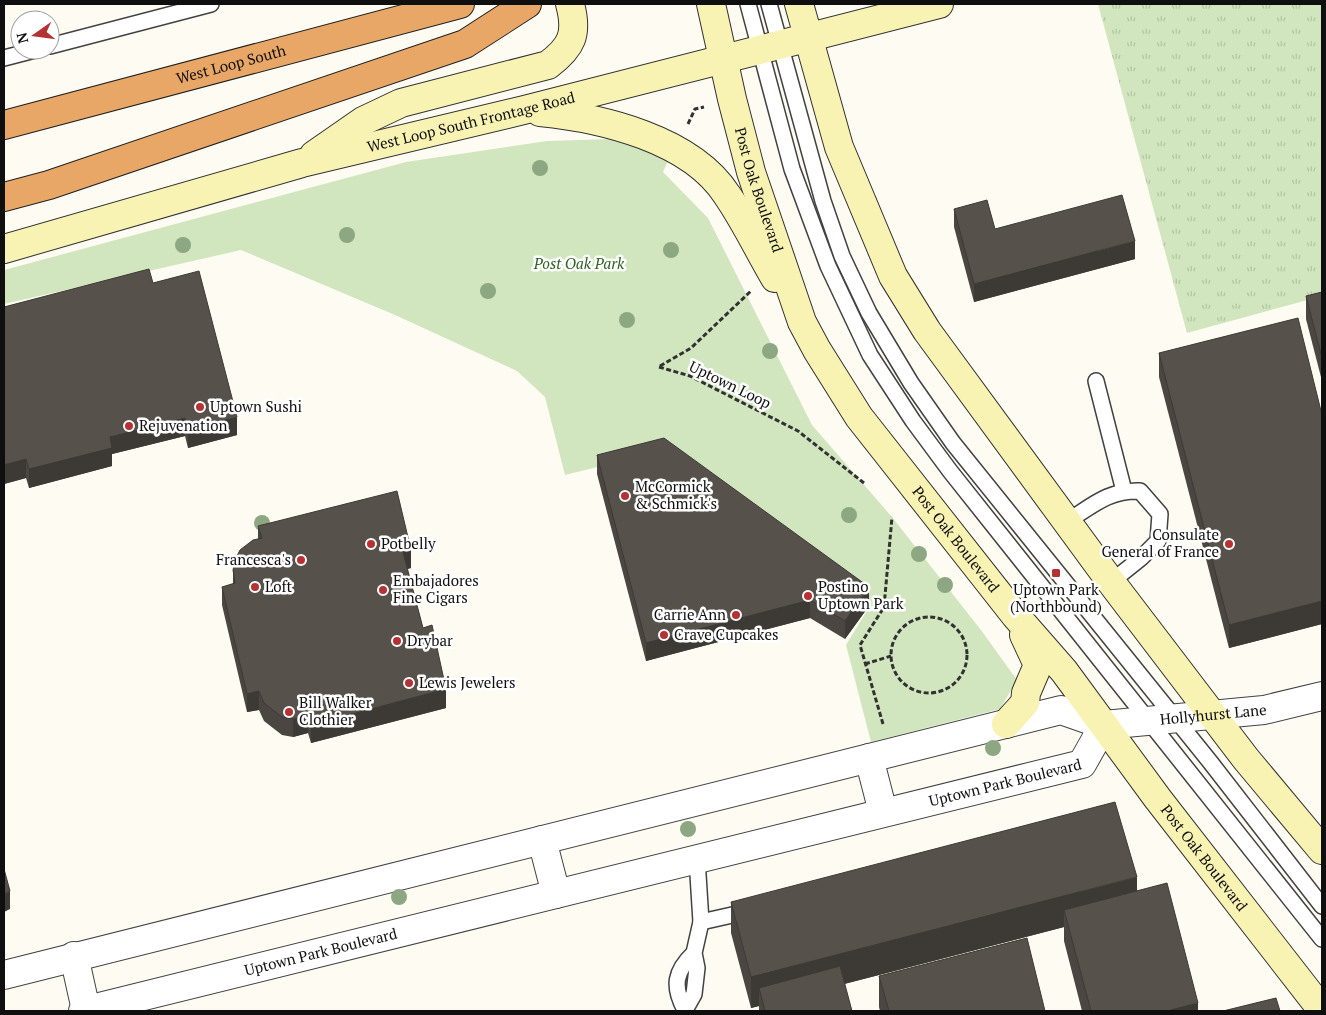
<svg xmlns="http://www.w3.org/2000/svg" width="1326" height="1015" font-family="'PT Serif',serif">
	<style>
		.grass { fill: url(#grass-tufts) }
		.park { fill: #d1e6be }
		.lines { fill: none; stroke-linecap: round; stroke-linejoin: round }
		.service-casing { stroke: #424242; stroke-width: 18 }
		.minor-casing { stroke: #424242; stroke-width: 30 }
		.tertiary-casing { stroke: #424242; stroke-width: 30 }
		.secondary-casing { stroke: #313131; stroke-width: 30 }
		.motorway-casing { stroke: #202020; stroke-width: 30 }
		.path { stroke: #313131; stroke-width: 3; stroke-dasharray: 5 2.5; stroke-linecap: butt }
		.service { stroke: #fff; stroke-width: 15 }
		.minor { stroke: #fff; stroke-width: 28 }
		.tertiary { stroke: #fff; stroke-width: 28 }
		.secondary { stroke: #f8f3b3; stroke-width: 28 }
		.motorway { stroke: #e8a767; stroke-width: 28 }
		.tree { fill: #8ca781 }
		.wall { fill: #4b4641 }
		.shaded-wall { fill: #3d3935 }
		.building { fill: #57514c; stroke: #3d3935 }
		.poi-dot { fill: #b43233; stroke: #fff; stroke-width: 2 }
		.labels { text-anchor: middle; stroke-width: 5; stroke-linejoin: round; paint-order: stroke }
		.street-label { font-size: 15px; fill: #0f0f0f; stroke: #fff }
		.park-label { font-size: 15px; font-style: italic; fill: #2f6224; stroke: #fff }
		.poi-label { font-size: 15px; fill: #0f0f0f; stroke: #fff; text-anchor: start }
	</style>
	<defs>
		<pattern id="grass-tufts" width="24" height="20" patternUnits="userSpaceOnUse" patternTransform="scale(1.25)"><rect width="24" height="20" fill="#d1e6be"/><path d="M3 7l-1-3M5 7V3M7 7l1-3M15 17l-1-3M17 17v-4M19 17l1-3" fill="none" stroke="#b2c4a2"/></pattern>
	</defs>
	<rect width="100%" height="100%" fill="#fefcf2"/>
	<!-- grass -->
	<path class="grass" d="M1098,4h224v292l-135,37z"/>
	<!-- park -->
	<path class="park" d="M609,139l31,9 28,13 -5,11 45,46 104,207 80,92 89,113 36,50 -17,29 -129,33 -25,-97 25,-41 -209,-153 -97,24 -20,-78 -28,-26 -122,-56 -154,-65 -237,54v-34l402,-108 141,-21z"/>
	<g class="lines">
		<defs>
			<g id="service">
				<path d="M748,4l44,165 36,97 42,89 43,66 37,50 372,468"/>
				<path d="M769,4l54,197 19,55 27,57 42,70 42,60 258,320 111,143"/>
				<path d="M50,46l161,-42"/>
				<path d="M4,58l31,-8"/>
				<path d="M1096,381l28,110"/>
				<path d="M1068,521c25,-16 41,-31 72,-30l20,23 -2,27 -17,17 -30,24"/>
				<path d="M701,922l49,-11"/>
				<path d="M694,953c-19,18 -22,33 -9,57l9,-16 3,-26 -3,-15 7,-31 -4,-63"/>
			</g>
			<g id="minor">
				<path d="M869,758l14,54"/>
				<path d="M542,840l14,54"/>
				<path d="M74,956l12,54"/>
			</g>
			<g id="tertiary">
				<path id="s1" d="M4,975l1057,-265 43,15 160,-15 58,-14"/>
				<path id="s2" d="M83,1011l999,-247 22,-39"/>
			</g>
			<g id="secondary">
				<path id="s3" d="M711,4l21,95 19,73 51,150 15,28 42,67 156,198 49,56 94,128 164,211"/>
				<path d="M799,4l40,143 54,129 34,55 184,251 135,177 76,91"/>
				<path d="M540,112c62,6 151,27 187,83 18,26 32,56 48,83"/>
				<path d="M314,155l49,-34 38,-18 147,-38c24,-18 30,-31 22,-61"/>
				<path id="s4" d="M4,249l298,-86 222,-53 415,-106"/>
				<path d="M1006,724l19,-21 1,-10 12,-28 -14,-30"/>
			</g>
			<g id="motorway">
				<path id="s5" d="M4,125l456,-121"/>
				<path d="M4,197l45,-12 416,-141 62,-40"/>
			</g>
		</defs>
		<!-- service casing -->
		<use href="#service" class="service-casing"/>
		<!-- minor casing -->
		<use href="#minor" class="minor-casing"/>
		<!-- tertiary casing -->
		<use href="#tertiary" class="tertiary-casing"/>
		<!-- secondary casing -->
		<use href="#secondary" class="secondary-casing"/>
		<!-- motorway casing -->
		<use href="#motorway" class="motorway-casing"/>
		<!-- path -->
		<g class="path">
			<path d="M688,124l7,-15 9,-2"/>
			<path d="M660,366l31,-18 60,-57"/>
			<path d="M659,367l31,9 108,55 66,52"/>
			<circle cx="929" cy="655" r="38"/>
			<path d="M865,664l26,-8"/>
			<path d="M883,724l-23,-79 24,-38 8,-90"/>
		</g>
		<!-- service -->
		<use href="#service" class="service"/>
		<!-- minor -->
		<use href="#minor" class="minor"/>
		<!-- tertiary -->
		<use href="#tertiary" class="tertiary"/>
		<!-- secondary -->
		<use href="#secondary" class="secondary"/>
		<!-- motorway -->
		<use href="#motorway" class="motorway"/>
	</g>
	<!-- trees -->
	<g class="tree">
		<circle cx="540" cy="168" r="8"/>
		<circle cx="347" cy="235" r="8"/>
		<circle cx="183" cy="245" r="8"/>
		<circle cx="671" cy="250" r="8"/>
		<circle cx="488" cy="291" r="8"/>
		<circle cx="627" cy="320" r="8"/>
		<circle cx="770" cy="351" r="8"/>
		<circle cx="849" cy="515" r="8"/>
		<circle cx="262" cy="523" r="8"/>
		<circle cx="919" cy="554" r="8"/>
		<circle cx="945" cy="585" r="8"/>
		<circle cx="993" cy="748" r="8"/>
		<circle cx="688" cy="829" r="8"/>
		<circle cx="399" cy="897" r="8"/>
	</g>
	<!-- wall -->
	<g class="wall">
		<path d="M954,209l41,20 140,30 -161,43 -20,-75z"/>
		<path d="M153,283l84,152 -49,13 -3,-12 -73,18v12l-83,22 -3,-10 -22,6v-177z"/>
		<path d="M1322,292v89l-16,-62v-23z"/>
		<path d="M1159,353l163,62v209l-93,24 -70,-271z"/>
		<path d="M597,455l272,151 -24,33 -35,-21 -164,43 -49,-187z"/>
		<path d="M258,526l153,42 -4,1 16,59 23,80 -135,35 -3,-10 -15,4 -11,-2 -18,-14 -5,-11 -12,2 -25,-107v-18l11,-3v-14l25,-31z"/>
		<path d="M1137,890l61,121h-116l-18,-70v-14l-220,57 8,27h-93v-5l-8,2 -20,-75v-31z"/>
		<path d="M879,976l166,35h-165l-1,-4z"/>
	</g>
	<!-- shaded-wall -->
	<g class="shaded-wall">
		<path d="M1135,241v18l-161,43v-18z"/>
		<path d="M237,417v18l-49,13v-18z"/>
		<path d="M185,418v18l-73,18v12l-83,22v-19l81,-32z"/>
		<path d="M26,459v19l-22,6v-19z"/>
		<path d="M411,550v18l-8,2v-18z"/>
		<path d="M869,587v19l-24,33v-18z"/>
		<path d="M810,600v18l-164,43v-18z"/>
		<path d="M1322,601v23l-93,24v-23z"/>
		<path d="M446,689v19l-135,35v-18z"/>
		<path d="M259,691v19l-12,2v-18z"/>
		<path d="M308,715v18l-15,4v-18z"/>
		<path d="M1137,877v31l-73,2v17l-301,78 -4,-17v18l-8,2v-31z"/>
		<path d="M10,891v18l-6,3v-18z"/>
		<path d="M1198,1003v8h-31z"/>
	</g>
	<!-- building -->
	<g class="building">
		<path d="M1122,195l13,46 -161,43 -20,-75 33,-9 8,29z"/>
		<path d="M149,269l4,14 46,-12 38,146 -49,13 -3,-12 -75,19 2,11 -83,21 -3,-10 -22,6v-158z"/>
		<path d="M1322,292v66l-16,-62z"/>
		<path d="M1298,318l24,97v186l-93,24 -70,-272z"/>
		<path d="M664,438l205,149 -24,34 -35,-21 -164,43 -49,-188z"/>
		<path d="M397,491l14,59 -8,2 20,76 9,-3 14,64 -135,36 -3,-10 -15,4 -11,-2 -18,-14 -5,-12 -12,3 -25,-107 13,-4 -2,-13 3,-12 4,-8 13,-10 9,-2 -4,-12z"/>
		<path d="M1115,802l22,75 -386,100 -20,-75z"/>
		<path d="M4,869l6,22 -6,3z"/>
		<path d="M1167,883l31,120 -31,8h-76l-27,-101z"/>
		<path d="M1027,938l18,73h-156l-10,-35z"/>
		<path d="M840,966l12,45h-87l-6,-23z"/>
		<path d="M1276,998l4,13h-57z"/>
	</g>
	<!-- markers -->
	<g class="poi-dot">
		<circle cx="200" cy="407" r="5"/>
		<circle cx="129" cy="426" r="5"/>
		<circle cx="625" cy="496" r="5"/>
		<circle cx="371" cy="544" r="5"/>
		<circle cx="1229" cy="544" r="5"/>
		<circle cx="301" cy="560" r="5"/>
		<rect x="1051" y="568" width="10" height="10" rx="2.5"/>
		<circle cx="255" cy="587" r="5"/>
		<circle cx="383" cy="590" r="5"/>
		<circle cx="808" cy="596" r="5"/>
		<circle cx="736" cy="615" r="5"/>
		<circle cx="664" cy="635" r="5"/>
		<circle cx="397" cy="641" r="5"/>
		<circle cx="409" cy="683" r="5"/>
		<circle cx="289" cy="712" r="5"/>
	</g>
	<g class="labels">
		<!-- street labels -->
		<g class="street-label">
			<text dy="5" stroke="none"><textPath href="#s5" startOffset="235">West Loop South</textPath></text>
			<text dy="5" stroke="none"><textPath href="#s4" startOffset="484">West Loop South Frontage Road</textPath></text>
			<text dy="5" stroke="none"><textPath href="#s3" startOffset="192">Post Oak Boulevard</textPath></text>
			<text transform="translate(730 385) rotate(26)" y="5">Uptown Loop</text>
			<text dy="5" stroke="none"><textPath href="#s3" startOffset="598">Post Oak Boulevard</textPath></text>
			<text dy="5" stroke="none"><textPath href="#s1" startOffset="1245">Hollyhurst Lane</textPath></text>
			<text dy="5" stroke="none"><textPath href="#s2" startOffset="950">Uptown Park Boulevard</textPath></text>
			<text dy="5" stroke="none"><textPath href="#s3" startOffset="1002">Post Oak Boulevard</textPath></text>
			<text dy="5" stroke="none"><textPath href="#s2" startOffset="245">Uptown Park Boulevard</textPath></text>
		</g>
		<!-- park labels -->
		<g class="park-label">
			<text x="579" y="269">Post Oak Park</text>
		</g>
		<!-- poi labels -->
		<g class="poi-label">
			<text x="210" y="412">Uptown Sushi</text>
			<text x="139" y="431">Rejuvenation</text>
			<text x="635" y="492">McCormick<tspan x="635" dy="17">&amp; Schmick's</tspan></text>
			<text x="1219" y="540" text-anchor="end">Consulate<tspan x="1219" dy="17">General of France</tspan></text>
			<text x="381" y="549">Potbelly</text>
			<text x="291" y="565" text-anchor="end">Francesca's</text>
			<text x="393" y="586">Embajadores<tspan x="393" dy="17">Fine Cigars</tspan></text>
			<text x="265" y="592">Loft</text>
			<text x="818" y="592">Postino<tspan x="818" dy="17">Uptown Park</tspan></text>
			<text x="1056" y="595" text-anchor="middle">Uptown Park<tspan x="1056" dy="17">(Northbound)</tspan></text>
			<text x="726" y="620" text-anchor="end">Carrie Ann</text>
			<text x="674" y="640">Crave Cupcakes</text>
			<text x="407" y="646">Drybar</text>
			<text x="419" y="688">Lewis Jewelers</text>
			<text x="299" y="708">Bill Walker<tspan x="299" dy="17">Clothier</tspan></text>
		</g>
	</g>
	<!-- border -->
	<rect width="1326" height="1015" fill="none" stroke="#0f0f0f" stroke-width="10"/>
	<!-- north arrow -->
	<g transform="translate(35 35) rotate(256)"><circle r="24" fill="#ffffff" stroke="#9f9f9f"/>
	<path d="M0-4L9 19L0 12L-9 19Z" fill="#b43233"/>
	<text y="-8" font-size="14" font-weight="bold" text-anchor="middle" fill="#0f0f0f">N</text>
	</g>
</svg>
